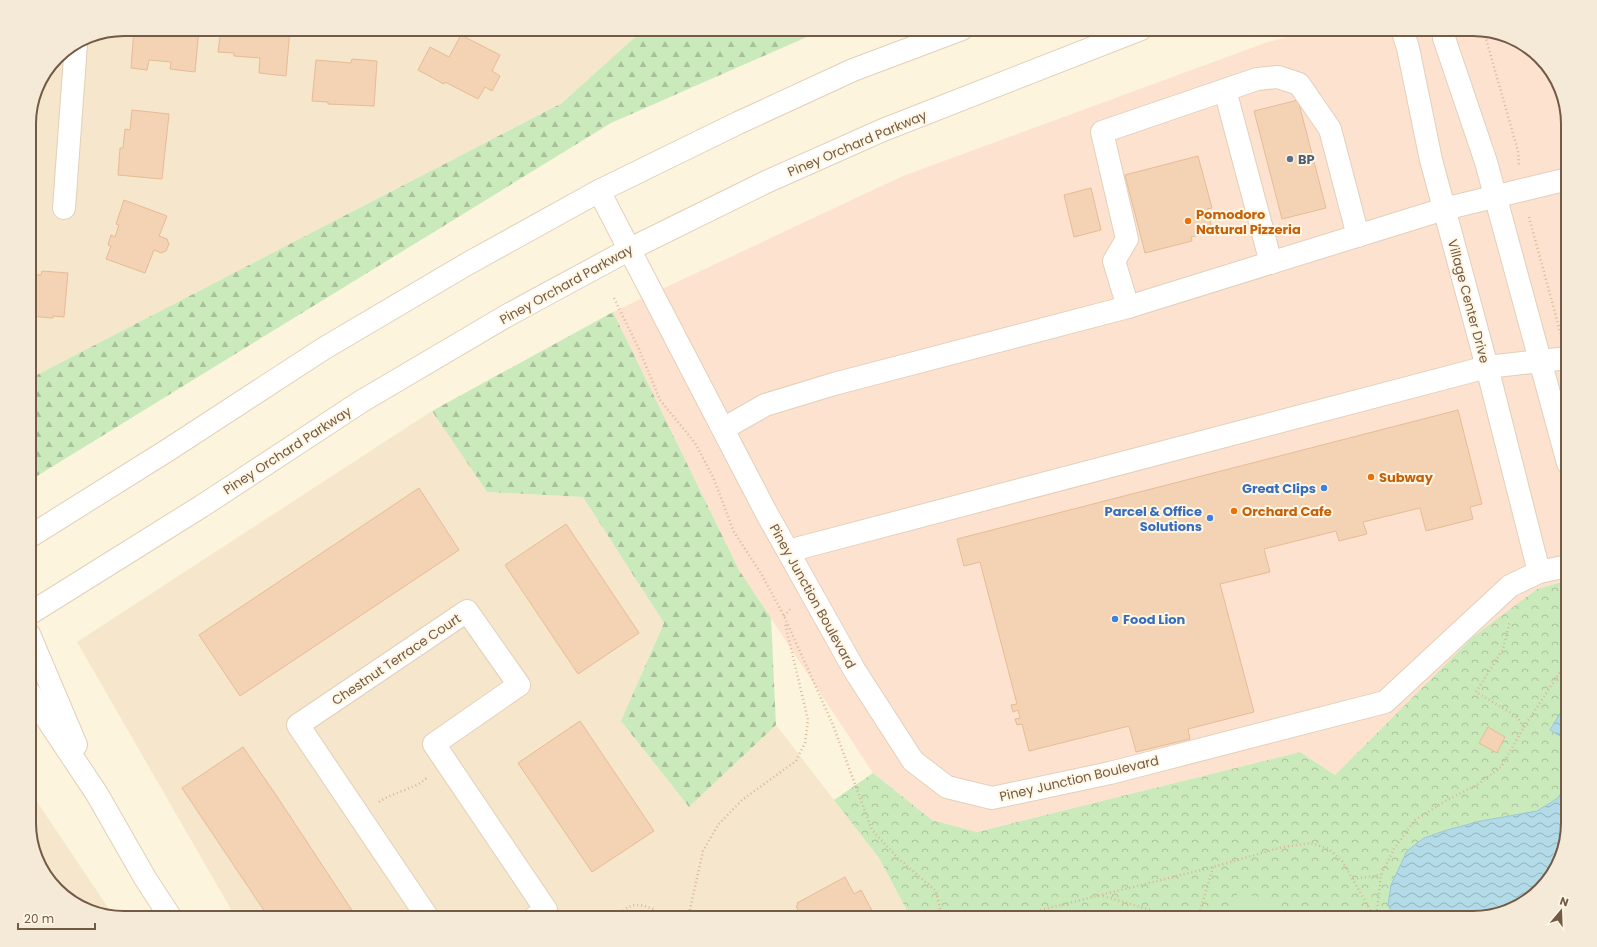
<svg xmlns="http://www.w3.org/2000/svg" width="1597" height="947" font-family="Poppins,sans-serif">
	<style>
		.residential { fill: #f5e6cc }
		.commercial { fill: #fee2d0 }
		.forest { fill: url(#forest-firs) }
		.park { fill: url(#park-crowns) }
		.pitch { fill: #cbeabc }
		.water { fill: url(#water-waves); stroke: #98c9d9 }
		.building { fill: #f3d3b4; stroke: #e7bb94 }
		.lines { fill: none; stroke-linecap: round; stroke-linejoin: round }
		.minor-casing { stroke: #e1d0ba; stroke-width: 24 }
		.path { stroke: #d8b798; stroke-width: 2.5; stroke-dasharray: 1 3; stroke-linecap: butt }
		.minor { stroke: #fff; stroke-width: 22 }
		.service-dot { fill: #5c6f8a; stroke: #fff7e4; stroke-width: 1.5 }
		.food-dot { fill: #e8710a; stroke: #fff7e4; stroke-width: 1.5 }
		.shop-dot { fill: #3f7fe0; stroke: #fff7e4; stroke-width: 1.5 }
		.labels { text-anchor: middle; stroke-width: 4; stroke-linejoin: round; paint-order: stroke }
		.street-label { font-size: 13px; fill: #735a45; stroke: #fff7e4 }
		.service-label { font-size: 13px; font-weight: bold; fill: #4e5e75; stroke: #fff7e4; text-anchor: start }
		.food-label { font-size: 13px; font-weight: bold; fill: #c56008; stroke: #fff7e4; text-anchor: start }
		.shop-label { font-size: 13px; font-weight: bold; fill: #366cbe; stroke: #fff7e4; text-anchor: end }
		.rim { fill: none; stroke: #735a45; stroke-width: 2 }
	</style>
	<defs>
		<pattern id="forest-firs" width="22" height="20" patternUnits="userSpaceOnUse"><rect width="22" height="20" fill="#cbeabc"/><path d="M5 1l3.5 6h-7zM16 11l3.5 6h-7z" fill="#a9c19b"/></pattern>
		<pattern id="park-crowns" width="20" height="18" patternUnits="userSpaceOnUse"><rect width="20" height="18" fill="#cbeabc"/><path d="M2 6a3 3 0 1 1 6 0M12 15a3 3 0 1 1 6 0" fill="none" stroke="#a9c19b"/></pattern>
		<pattern id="water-waves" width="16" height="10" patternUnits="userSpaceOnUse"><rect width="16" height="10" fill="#b2dae7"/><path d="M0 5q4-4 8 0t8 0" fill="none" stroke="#95b4bd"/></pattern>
	</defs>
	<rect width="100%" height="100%" fill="#fdf4dd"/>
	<!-- residential -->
	<g class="residential">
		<path d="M124,29h520l-82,74 -533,276v-261l7,-31 21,-30 31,-21z"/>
		<path d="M432,411l55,81 96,5 81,126 -43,98 68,86 87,-82 103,133 32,60h-675l-159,-276z"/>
		<path d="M29,790l84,125 -37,-10 -34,-34 -13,-42z"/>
	</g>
	<!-- commercial -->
	<path class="commercial" d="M1317,29h156l48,13 34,34 13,42v462l-31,9 -63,48 -139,138 -35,-23 -323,80 -45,-12 -59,-47 -134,-203 -126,-258 290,-136 362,-133z"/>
	<!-- forest -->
	<g class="forest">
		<path d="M644,29h181l-214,94 -582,358v-102l533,-276z"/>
		<path d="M613,312l126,258 32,48 5,107 -87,82 -68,-86 43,-98 -81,-126 -96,-5 -55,-81z"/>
	</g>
	<!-- park -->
	<path class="park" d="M1568,580v244l-13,47 -34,34 -47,13h-563l-32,-60 -45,-58 39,-27 59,47 45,12 323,-80 35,23 138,-138 64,-48z"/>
	<!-- pitch -->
	<g class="pitch">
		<path d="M1238,892l40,12 -4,14h-44z"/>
		<path d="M1296,910l28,8h-31z"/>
	</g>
	<!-- water -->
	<g class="water">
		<path d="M1568,700v41l-18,-11z"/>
		<path d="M1568,781v43l-13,47 -34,34 -47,13h-78l-8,-13 3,-20 16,-34 17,-13 23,-8 34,-9 56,-10 21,-13z"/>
	</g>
	<!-- building -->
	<g class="building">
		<path d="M134,29h65l-4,43 -25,-3 1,-7 -22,-2 -2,10 -16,-2z"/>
		<path d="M221,29h69l-4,47 -27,-3 1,-15 -26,-2v-3l-16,-1z"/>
		<path d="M461,35l39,20 -8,16 8,5 -8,15 -7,-4 -7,12 -33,-17 -1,2 -26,-14 12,-23 19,10z"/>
		<path d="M352,59l25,2 -3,45 -46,-2v-2l-16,-1 4,-41 35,3z"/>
		<path d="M1298,100l28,108 -44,11 -28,-108z"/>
		<path d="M132,110l37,4 -7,65 -44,-4 2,-27h3l2,-19 5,1z"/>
		<path d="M1198,156l14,52 -5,1 6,23 -22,5 1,4 -47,12 -20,-78z"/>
		<path d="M1091,188l10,42 -27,7 -10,-42z"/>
		<path d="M124,200l43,16 -8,20 8,3 2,5 -3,7 -5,2 -7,-3 -9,23 -39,-14 5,-13 -3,-1 3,-10 4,2 4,-12 -3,-1z"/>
		<path d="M42,271l26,2 -4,44 -11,-1v2h-1l-23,-2v-42l12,1z"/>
		<path d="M1458,410l24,94 -12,3 3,12 -47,12 -6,-23 -57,14 4,12 -28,7 -3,-10 -72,18 6,23 -50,12 34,128 -66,17 2,10 -54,13 -7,-26 -100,25 -7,-27 -5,1 -2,-6 5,-1 -2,-8 -5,2 -2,-7 6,-1 -37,-142 -16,4 -7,-27z"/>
		<path d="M419,488l40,62 -219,146 -41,-61z"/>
		<path d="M566,524l73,109 -61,41 -73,-109z"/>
		<path d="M580,721l74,110 -62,41 -74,-109z"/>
		<path d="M1488,727l17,10 -8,16 -18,-10z"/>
		<path d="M243,747l35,51 79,120h-88l-87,-130z"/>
		<path d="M845,877l9,17 7,-4 14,26 -3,2h-70l-6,-12 2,-1 -1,-2z"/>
	</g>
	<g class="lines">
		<defs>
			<g id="minor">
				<path d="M1402,29l6,19 23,112 56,207 52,205"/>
				<path d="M1443,29l1,9 42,124 82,301"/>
				<path d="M1225,90l46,173"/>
				<path d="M599,191l168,323 88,157 58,90 34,26 45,11 118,-25 275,-71 125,-116 29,-14 29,-6"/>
				<path d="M64,208l12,-164"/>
				<path d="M1128,307l-14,-46 13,-22 -25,-107 155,-53 21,-2 21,7 31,45 28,107"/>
				<path d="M723,429l42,-24 69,-21 294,-77 316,-98 124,-30"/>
				<path d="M29,537l139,-87 155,-101 144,-85 132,-73 139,-68 115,-53 109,-41"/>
				<path d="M788,551l699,-184 81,-9"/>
				<path d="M29,614l173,-108 160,-105 146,-86 122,-66 136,-67 117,-52 258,-101"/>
				<path d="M29,634l47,111"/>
				<path d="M29,692l68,102 48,84 26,40"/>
				<path d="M428,918l-130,-193 169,-114 52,74 -85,59 112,166 -12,8"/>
			</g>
		</defs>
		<!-- minor casing -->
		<use href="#minor" class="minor-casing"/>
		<!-- path -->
		<g class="path">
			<path d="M853,29l6,7"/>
			<path d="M1484,32l34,119 1,15"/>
			<path d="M1529,217l32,118"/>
			<path d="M614,298l25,51 21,51 35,43 18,34 21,55 28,43 22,41 49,109 39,105 26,28 38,33 6,27"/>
			<path d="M784,616l7,-8"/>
			<path d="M1524,727l44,-67"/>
			<path d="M379,802c16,-11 35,-12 49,-25"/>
			<path d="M1353,879l28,-4"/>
			<path d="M1103,896l75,22"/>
			<path d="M613,918c20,-14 19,-17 43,-8l3,8"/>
			<path d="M688,918l15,-67 15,-26 24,-25 54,-39 9,-18 3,-23 -23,-97"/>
			<path d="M1009,918l204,-51 70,-20 28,-4 18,6 13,12 33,57"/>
			<path d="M1198,918l15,-51"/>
			<path d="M1376,918l5,-43 13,-26 21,-29 32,-20 30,-15 24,-18 23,-40 -8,-11 -40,-24 27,-43 7,-28"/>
		</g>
		<!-- minor -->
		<use href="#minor" class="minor"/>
	</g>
	<!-- markers -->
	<circle class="service-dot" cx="1290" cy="159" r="4"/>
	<g class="food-dot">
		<circle cx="1188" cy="221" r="4"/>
		<circle cx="1371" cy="477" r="4"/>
		<circle cx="1234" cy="511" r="4"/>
	</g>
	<g class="shop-dot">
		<circle cx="1324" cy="488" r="4"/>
		<circle cx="1210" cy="518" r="4"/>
		<circle cx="1115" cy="619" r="4"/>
	</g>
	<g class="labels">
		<!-- street labels -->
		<g class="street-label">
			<text transform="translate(857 143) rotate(-23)" y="5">Piney Orchard Parkway</text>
			<text transform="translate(566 284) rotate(-29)" y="5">Piney Orchard Parkway</text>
			<text transform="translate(1469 301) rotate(75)" y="5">Village Center Drive</text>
			<text transform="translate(287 450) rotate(-33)" y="5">Piney Orchard Parkway</text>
			<text transform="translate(813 596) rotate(61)" y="5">Piney Junction Boulevard</text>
			<text transform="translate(396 659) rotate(-34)" y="5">Chestnut Terrace Court</text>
			<text transform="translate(1079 778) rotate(-13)" y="5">Piney Junction Boulevard</text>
		</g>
		<!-- service labels -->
		<g class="service-label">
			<text x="1298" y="164">BP</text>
		</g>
		<!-- food labels -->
		<g class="food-label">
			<text x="1196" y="219">Pomodoro<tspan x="1196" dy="15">Natural Pizzeria</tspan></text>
			<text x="1379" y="482">Subway</text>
			<text x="1242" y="516">Orchard Cafe</text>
		</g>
		<!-- shop labels -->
		<g class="shop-label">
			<text x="1316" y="493">Great Clips</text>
			<text x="1202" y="516">Parcel &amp; Office<tspan x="1202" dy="15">Solutions</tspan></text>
			<text x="1123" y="624" text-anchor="start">Food Lion</text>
		</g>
	</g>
	<!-- crop -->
	<path d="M0 0H1597V947H0ZM124 36H1473A88 88 0 0 1 1561 124V823A88 88 0 0 1 1473 911H124A88 88 0 0 1 36 823V124A88 88 0 0 1 124 36Z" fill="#f4ead7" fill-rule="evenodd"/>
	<path class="rim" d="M124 36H1473A88 88 0 0 1 1561 124V823A88 88 0 0 1 1473 911H124A88 88 0 0 1 36 823V124A88 88 0 0 1 124 36Z"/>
	<!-- north arrow -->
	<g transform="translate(1561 911) rotate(19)" stroke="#fff7e4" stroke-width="3" paint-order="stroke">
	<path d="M0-3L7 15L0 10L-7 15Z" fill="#735a45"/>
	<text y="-6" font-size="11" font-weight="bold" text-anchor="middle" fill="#735a45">N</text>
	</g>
	<!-- scale -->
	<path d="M18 923v6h77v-6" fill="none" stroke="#735a45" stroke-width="2"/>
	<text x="24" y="923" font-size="12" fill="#735a45" stroke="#fff7e4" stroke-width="3" paint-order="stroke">20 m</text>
</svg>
